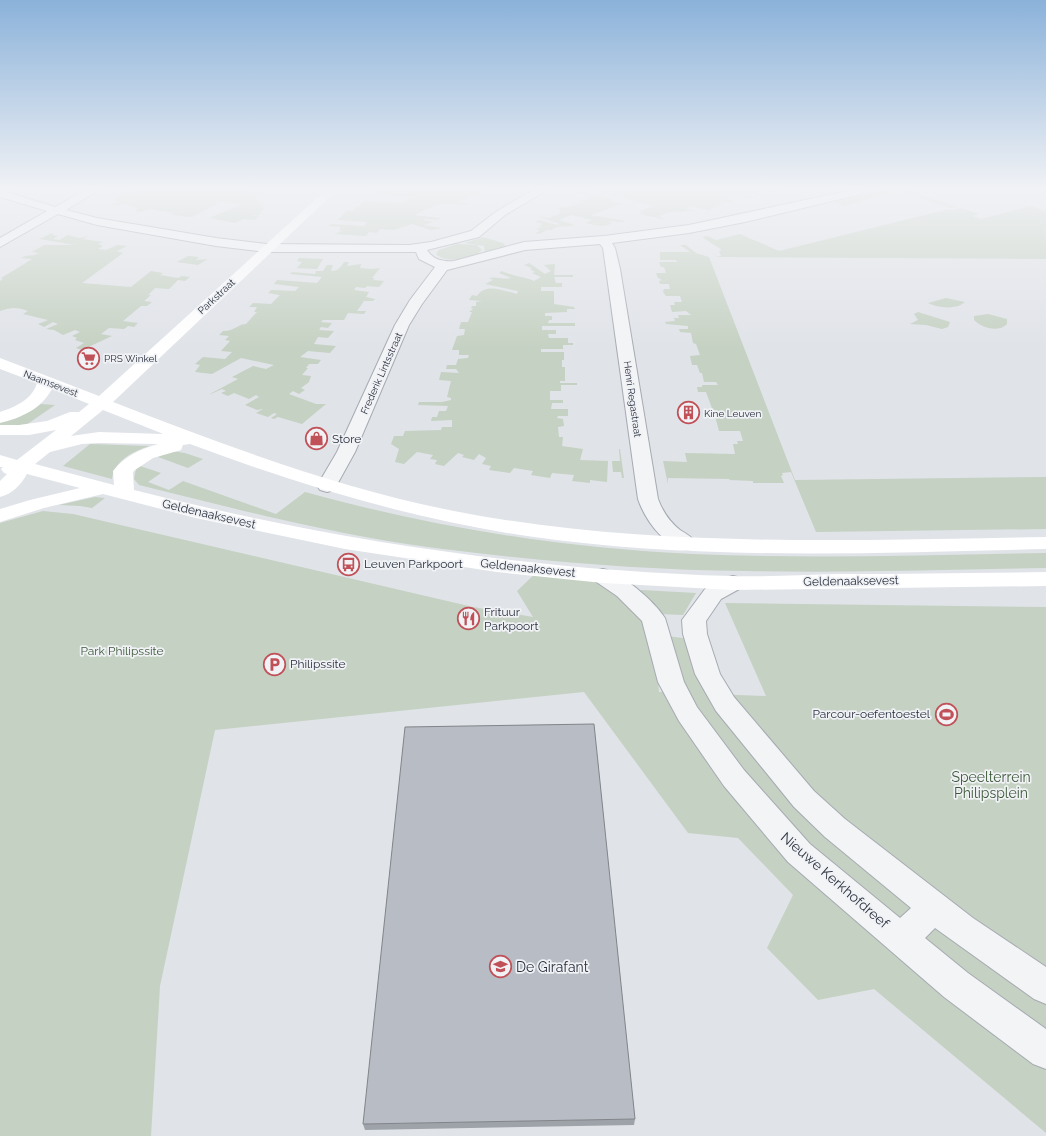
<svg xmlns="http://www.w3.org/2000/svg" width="1046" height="1136" font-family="Raleway,sans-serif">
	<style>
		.green { fill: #c5d1c2 }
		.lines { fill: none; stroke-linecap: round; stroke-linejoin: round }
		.street-casing { stroke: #a6aab2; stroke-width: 2 }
		.street { fill: #f3f4f6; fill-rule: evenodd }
		.secondary { fill: #fff; fill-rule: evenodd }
		.wall { fill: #9ea2a9 }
		.building { fill: #b8bcc4; stroke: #818489 }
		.labels { text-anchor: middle; stroke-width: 3.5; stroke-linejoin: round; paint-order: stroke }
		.far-street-label { font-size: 10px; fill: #2a303e; stroke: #f0f2f5 }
		.far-poi-label { font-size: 10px; fill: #2a303e; stroke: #f0f2f5; text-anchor: start }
		.poi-label { font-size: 12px; fill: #2a303e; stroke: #f0f2f5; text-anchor: start }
		.street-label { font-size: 12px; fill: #2a303e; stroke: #f0f2f5 }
		.park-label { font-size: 12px; fill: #3c5839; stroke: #f0f2f5 }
		.near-park-label { font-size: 14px; fill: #3c5839; stroke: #f0f2f5 }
		.near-street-label { font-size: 14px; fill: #2a303e; stroke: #f0f2f5 }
		.near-poi-label { font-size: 14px; fill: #2a303e; stroke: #f0f2f5; text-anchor: start }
	</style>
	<rect width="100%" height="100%" fill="#e0e3e8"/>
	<!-- green -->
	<g class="green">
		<path d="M132,190h89l46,3 -5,4h-3l-4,3 6,2 -3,2 6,1 -3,3 5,1 -4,1 -3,5h-8l9,1 -5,4 -11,-1 -9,4 -26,-5 34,-14 -22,-2 -29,15 -21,-2 3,-2 -25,-4 -9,3 -6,-2 5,-2 -15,-4 -5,2 -7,-1 7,-4 -7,-1 11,-7 13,-1z"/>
		<path d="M381,190h106l-28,12 9,2c-9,4 -13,-1 -22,0 -10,0 -23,6 -31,11l26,3 -4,2 -13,-1 -1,1 11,2 -11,3 19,3 -11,2 -19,-6 -18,6 -14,-1 -3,4 -8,-1 -3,4 -32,-2 9,-3h-4l2,-4 -12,-1 2,-2 33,2 3,-4 -29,-2 9,-10 6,1 2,-3 -1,-2 5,1 4,-6 41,2 7,-6 -39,-2 4,-4 9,-1z"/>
		<path d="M604,190h67l8,2 5,-2h100c-7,3 -19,0 -28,2l2,1 -1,1 6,1 -2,1 -13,-3 -3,2 9,2 -3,2 -23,-2 -1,1 3,1 -1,1 5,1 -3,2 -9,-2 -2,1 3,1 -13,6 2,1 -1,1 -21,-5 -4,3 11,2 -27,1 -12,4 6,2 -2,1 -23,-5 3,-1 -4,-1 15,-6 -54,-14z"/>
		<path d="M887,190l7,2 -51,14 -9,-4z"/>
		<path d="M895,190h10l52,17 -6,1z"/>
		<path d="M593,194l20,5 -4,2 13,3 -31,11 35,6c-6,3 -12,-2 -18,1l4,1c-6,5 -18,2 -26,0l6,-3 -21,-5 -12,5 16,5c-9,3 -15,0 -23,4l1,1h-6l-8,4 -4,-1 5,-2 -4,-2 6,-2 -3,-1 4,-2 -8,-2 4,-2 19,5 2,-1 -24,-8 13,2 12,-5 -2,-1 1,-2 -4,-2 4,-1 5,1 16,-5 1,-2 -6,-2 11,1 3,-1 -4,-2z"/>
		<path d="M1030,206l16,5v48l-331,-2 6,-1 -2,-5 3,-1 -20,-13 6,-1 8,4 24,-6 39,17 170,-42 4,1 8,-2 18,6 -6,2 8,3z"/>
		<path d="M52,233h2l-2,2 6,1 -5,3 6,1 9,-5 11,3 10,-2 -6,3 20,3 -5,2 5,2 -5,3 8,1 11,-5 10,1 -10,5 6,2 -41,30 49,4 20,-16 12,2 -3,2 18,3 4,-2 8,1 -5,4 -7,-1 -9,9 -14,-1 -7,7h3l-7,6 8,1 -5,4h-6l-18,15 15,2 -4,4 -6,-1 -4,3 -15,-1 -8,6 11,2 -30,14 -6,-2 8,-5 -9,-3 2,-2 -5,-2 8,-4 -5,-2 -12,5 -9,-5 -8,-1 12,-5 -5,-2 -9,5 -6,-3 10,-4 -25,-6 5,-3c-10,-4 -17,-4 -28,0v-30l3,-2 -2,-1c11,-6 21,-13 31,-19l-11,-1c6,-4 12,-1 18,-5l-7,-1 12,-7h31l-36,-6z"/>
		<path d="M483,237l20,6 3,4 -26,7 5,-3 -1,-5 -19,-3z"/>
		<path d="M457,244l20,1 5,5c-9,10 -36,14 -46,4l3,-4z"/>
		<path d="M680,245h6l10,8 13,4 86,223 251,-3v52l-230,3 -25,-60 -9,1 1,2 -2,1 3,7h-31v-2l-23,-1 -1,-1 -61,-1v6l-5,-23 24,1 -2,-9 50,1 -2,-10h5l-1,-3h6l-3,-10h-21l-4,-15h6l-1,-5h-7l-7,-19h-8l-1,-5h5v-2h16l-2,-3h-12l-2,-9h-2l-3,-8h-5l-2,-9 10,-1 -4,-11 -3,-1 -2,-10 -11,-1 -1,-3h9v-3l-22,-2 -1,-2 10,-1 -1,-3h5l-1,-3h13l-5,-4 -14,1 -2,-7h5l-1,-3h8l-2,-6h-14l-3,-4 1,-3h6l-1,-5h-9l-1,-3 3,-1 -4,-2 -2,-5h10l-2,-6h-3l-2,-5h18l-1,-2h-16v-8h30z"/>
		<path d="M188,256l11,1 -3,3 12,-1 -10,6 -21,-3z"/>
		<path d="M299,258l24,1 -6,10 -23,-1h3l5,-6 -5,-1z"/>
		<path d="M344,262h5l-2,4 14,-2 -1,4 12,1 8,-1 -8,10h3l-2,2 11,1 -5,6 -12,-1 -2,2 -9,-1 -2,3 15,2 -3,5 9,2 -2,2h-9l-7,10h9l-2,3 -16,-1 -4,7h-21l-2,2 11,1 -4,5 -7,-1 -2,3 15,1 -6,7 -10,-1 -4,7 22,2 -6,7 -22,-2 -8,6 21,3 -3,4h-9l-3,4h2l-6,7 9,1 -2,6 -8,6 4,2 -6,4 -6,-3 -4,3 27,10h10l-24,20 -24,-7 -4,2 -3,-1 6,-4 -3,-1 -6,4 -12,-4 7,-4 -6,1 -12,-5 14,-8 -3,-2 -7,4 -15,-6 -6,3 -7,-3 5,-2 -4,-2 -11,5h-1l28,-15 -6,-2 21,-11 13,3 8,-4 -33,-7 -29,16 -17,-2 5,-7 -5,-1 8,-7 22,2 7,-7 -11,-1 9,-10 -5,-1 4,-4 -10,-1 4,-4c12,0 15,-7 23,-7l11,-12h-3l3,-5h-8l4,-4 18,1 9,-9 -12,-2 3,-3 24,1 4,-4 -25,-3 3,-4 40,3 5,-6 -32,-3 2,-2 23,2 1,-3h7l4,-6h6l-2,6c7,0 9,-3 13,-9z"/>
		<path d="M529,263l16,11 6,-3 -7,-6 11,-1 -1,11h19v2h-19l2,6h6v4h-21v4h13v13l20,3 1,2h-8v3l-22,1v3h7v4h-3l-1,3h27v3h-33v4h14v4h-8l1,4h19v5h5v2h-10v4h-22v3h23v8h-2v7h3v14h-5v2h17v2h-16v6h-11v9h13v3h-11l-1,6h17v7h-10l-1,2 6,1 1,7 -6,1 1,10h4l-1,9 21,3 -3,11 28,1 -1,21 -17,-2v3l-18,-2 2,-6 -22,-2 -2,5 -19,-3 2,-4 -19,-3 -4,5 -21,-3 2,-4 -9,-2 4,-6 -7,-4 -5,6 -12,-3 2,-2 -6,-2 -14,13 -9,-2 2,-4 -7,-1 3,-4 -16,-3 -13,12 -9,-2 4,-13 -8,-5 3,-8h9l2,-5 36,-1 1,-3h10v-7l-21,1 1,-4h5l2,-6h7l2,-5 -30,-1 1,-3h23l9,-2v-2l-4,-1 4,-16 -12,-1 2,-8 18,1 -3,-4h-10l1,-4h9l2,-6 10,-1 1,-3h-10v-5h-7l5,-14 7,-1 1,-6h-6l2,-7h7l4,-10h-3l4,-3 -2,-1 1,-2h4v-4l6,-1 -13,-1 3,-5 5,1c8,-14 27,-5 40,-2l1,-3 -33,-7 8,-4 -4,-2c8,-2 14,2 22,0l-12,-5 3,-2c12,6 21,5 32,10l7,-4 -9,-4 3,-1 -5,-3 2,-1 -8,-3z"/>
		<path d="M946,298l19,4c-9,8 -27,6 -37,1z"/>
		<path d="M918,312l32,10 -2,5 -6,2 -16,-4 -16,-1 8,-4 -4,-6z"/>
		<path d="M988,314l19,5v5c-9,9 -25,4 -33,-4v-4z"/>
		<path d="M41,404l14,1 -29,20 -26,1v-4l33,-12z"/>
		<path d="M90,444l59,2c-17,6 -34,14 -37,33l-49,-13z"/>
		<path d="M619,449h1l4,29h-2l-1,-6h-8l-1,-11h8z"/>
		<path d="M171,451l14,2 18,6 -15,9 -30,-11z"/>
		<path d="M140,466l21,7 -13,9 21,8 14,-9 93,33 29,-22c126,35 257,56 388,62 118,5 235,1 353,-1v15c-100,2 -199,5 -299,3 -104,-1 -208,-10 -312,-23 -100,-13 -199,-39 -296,-63l-5,-6 2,-10z"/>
		<path d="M95,497l10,1 -13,10 -12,-2 -21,-1z"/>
		<path d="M43,511l30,3 400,93 60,10 -16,-26 22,-21 64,6 50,42 6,74 29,1 -21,-57 23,3 22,55 54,2 -41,-93 321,4v526l-172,-144 -56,11 -51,-52 26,-53 -55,-57 -50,-5 -104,-141 -369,38 -55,256 -9,150h-151v-613z"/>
		<path d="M642,590l54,3 -13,22 -25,-1 -21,-22z"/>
	</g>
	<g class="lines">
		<defs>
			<g id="street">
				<path d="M0,190l55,17 30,-17h12l-1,2 -30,18 31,8 119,20 51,6 142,1 22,-3 40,-11 26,-20 36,-21h12l-1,2 -39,23 -26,22 -52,13c6,10 17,12 27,11l70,-19 80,-6 85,-11 163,-35h18l-1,2 -124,30 -56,11 -77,10 3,5 5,21 38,230c5,13 11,22 22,31 7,4 13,8 18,14l-3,5c-26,6 -50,-29 -57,-50l-32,-230 -3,-21 -3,-4 -75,6 -78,20 -25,34 -13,21 -54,127 -21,38 -7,2 -7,-2 -3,-4 20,-34 58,-127 15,-25 25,-33 -16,-8 -3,-7h-149l-51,-6 -119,-21 -39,-11 -58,33v-9l47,-27 -47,-14z"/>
				<path d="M603,569c20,5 51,32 62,49l19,64 13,25 47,63 66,74 90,74 11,-10 -86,-71 -31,-30 -78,-96 -21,-37 -12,-40 -1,-14 23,-31 20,-11 8,-2 8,2 3,5 -3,5 -20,11 -15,22 1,13 13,40 14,23 80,94 31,28 128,99 73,49v37l-12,-5 -99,-71 -10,10 43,35 78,56v40l-13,-5 -89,-67 -156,-135 -64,-76 -45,-65 -21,-39 -16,-61 -25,-25 -22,-15 -3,-5 3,-5z"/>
			</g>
		</defs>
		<!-- street casing -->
		<use href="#street" class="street-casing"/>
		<!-- street -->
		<use href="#street" class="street"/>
		<!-- secondary -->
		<path class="secondary" d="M326,190h11l-224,212c111,43 224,86 341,109 195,38 395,29 592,26v12c-173,4 -348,12 -519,-13 -116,-17 -228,-51 -337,-92l-7,1 -2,5 -28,8 -18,12 -2,2 1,18c195,50 396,80 598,86 35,1 71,-1 106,-2 69,0 139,-1 208,-2v14l-313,4 -130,-7 -106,-11 -152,-23 -149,-31 -93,-24 -59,14 -44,14v-13l30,-9 50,-12 -53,-14c-6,11 -15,20 -27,23v-16l7,-7 -3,-1 -3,-4 2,-2h-3v-12l17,5 39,-30 -27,5h-29v-10h19l28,-4 23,-9h9l10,-8 -37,-15c-11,20 -31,29 -52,34v-11c15,-5 32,-12 37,-29l-37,-14v-11l99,38zM103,410l58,23 2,1 -64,-2 -28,4zM99,443l59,1c-17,5 -34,12 -45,27l1,14 -79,-21 15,-12 32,-8z"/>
	</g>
	<!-- wall -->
	<path class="wall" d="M635,1119l-1,6 -269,5 -2,-6z"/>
	<!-- building -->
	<path class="building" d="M594,724l41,395 -272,5 42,-397z"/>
	<!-- sky -->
	<linearGradient id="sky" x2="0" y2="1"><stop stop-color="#8bb2da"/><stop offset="0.54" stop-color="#f1f2f5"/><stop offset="1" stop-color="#f1f2f5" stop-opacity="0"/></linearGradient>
	<rect width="1046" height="349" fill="url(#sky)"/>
	<!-- icons -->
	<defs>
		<symbol id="supermarket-ring" viewBox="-11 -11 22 22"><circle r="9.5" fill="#f0f2f5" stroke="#c15158" stroke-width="1.5"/><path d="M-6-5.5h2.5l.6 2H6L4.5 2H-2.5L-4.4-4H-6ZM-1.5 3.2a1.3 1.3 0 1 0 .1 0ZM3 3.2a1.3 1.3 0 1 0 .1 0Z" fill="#c15158"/></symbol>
		<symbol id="building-ring" viewBox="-11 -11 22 22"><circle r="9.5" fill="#f0f2f5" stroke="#c15158" stroke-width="1.5"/><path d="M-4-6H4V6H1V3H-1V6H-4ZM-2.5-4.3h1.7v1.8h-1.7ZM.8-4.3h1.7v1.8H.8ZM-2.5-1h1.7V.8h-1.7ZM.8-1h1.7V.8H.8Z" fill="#c15158"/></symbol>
		<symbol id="shop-ring" viewBox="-11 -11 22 22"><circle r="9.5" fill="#f0f2f5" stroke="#c15158" stroke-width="1.5"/><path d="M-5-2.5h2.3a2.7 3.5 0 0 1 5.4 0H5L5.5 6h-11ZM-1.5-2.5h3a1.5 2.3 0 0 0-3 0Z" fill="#c15158"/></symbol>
		<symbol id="bus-ring" viewBox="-11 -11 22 22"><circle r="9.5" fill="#f0f2f5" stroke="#c15158" stroke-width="1.5"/><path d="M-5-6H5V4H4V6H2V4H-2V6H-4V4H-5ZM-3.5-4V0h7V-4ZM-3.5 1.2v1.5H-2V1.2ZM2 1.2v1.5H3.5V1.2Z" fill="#c15158"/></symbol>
		<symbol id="restaurant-ring" viewBox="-11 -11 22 22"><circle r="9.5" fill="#f0f2f5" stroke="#c15158" stroke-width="1.5"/><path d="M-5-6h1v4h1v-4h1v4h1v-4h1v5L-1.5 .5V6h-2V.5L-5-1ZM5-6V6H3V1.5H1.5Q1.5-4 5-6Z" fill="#c15158"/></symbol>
		<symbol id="parking-ring" viewBox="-11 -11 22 22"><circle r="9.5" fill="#f0f2f5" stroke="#c15158" stroke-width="1.5"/><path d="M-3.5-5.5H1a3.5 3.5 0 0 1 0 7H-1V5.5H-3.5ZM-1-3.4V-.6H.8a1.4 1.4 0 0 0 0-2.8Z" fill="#c15158"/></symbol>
		<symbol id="stadium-ring" viewBox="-11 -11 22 22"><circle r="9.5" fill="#f0f2f5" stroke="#c15158" stroke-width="1.5"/><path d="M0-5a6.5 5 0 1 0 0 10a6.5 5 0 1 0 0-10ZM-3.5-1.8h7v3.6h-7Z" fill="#c15158"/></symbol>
		<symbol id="school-ring" viewBox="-11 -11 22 22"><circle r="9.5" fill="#f0f2f5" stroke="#c15158" stroke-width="1.5"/><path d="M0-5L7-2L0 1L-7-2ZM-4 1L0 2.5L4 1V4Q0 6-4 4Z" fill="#c15158"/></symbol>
	</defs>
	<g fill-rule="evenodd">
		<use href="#supermarket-ring" x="76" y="346" width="25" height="25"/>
		<use href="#building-ring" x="676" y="400" width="25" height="25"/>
		<use href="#shop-ring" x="304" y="426" width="25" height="25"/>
		<use href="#bus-ring" x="336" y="552" width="25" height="25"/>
		<use href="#restaurant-ring" x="456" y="606" width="25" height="25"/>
		<use href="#parking-ring" x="262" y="652" width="25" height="25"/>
		<use href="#stadium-ring" x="934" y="702" width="25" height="25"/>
		<use href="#school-ring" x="488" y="954" width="25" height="25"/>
	</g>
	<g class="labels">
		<!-- far-street labels -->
		<g class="far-street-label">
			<text transform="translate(216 296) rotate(-43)" y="4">Parkstraat</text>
			<text transform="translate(381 373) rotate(-66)" y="4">Frederik Lintsstraat</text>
			<text transform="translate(51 383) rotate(21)" y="4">Naamsevest</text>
			<text transform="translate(633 399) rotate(82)" y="4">Henri Regastraat</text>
		</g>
		<!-- far-poi labels -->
		<g class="far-poi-label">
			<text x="104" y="362">PRS Winkel</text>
			<text x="704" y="417">Kine Leuven</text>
		</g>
		<!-- poi labels -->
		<g class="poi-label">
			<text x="332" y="443">Store</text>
			<text x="364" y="568">Leuven Parkpoort</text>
			<text x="484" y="616">Frituur<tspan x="484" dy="14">Parkpoort</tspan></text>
			<text x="290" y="668">Philipssite</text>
			<text x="930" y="718" text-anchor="end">Parcour-oefentoestel</text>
		</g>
		<!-- street labels -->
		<g class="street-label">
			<text transform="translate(209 514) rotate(13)" y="4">Geldenaaksevest</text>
			<text transform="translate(528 568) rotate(6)" y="4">Geldenaaksevest</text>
			<text transform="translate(851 581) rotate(-1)" y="4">Geldenaaksevest</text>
		</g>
		<!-- park labels -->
		<g class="park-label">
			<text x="122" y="655">Park Philipssite</text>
		</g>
		<!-- near-park labels -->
		<g class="near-park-label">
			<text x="991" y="782">Speelterrein<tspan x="991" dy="16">Philipsplein</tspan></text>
		</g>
		<!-- near-street labels -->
		<g class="near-street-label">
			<text transform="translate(835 880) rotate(41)" y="5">Nieuwe Kerkhofdreef</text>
		</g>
		<!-- near-poi labels -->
		<g class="near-poi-label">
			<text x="516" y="972">De Girafant</text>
		</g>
	</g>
</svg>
